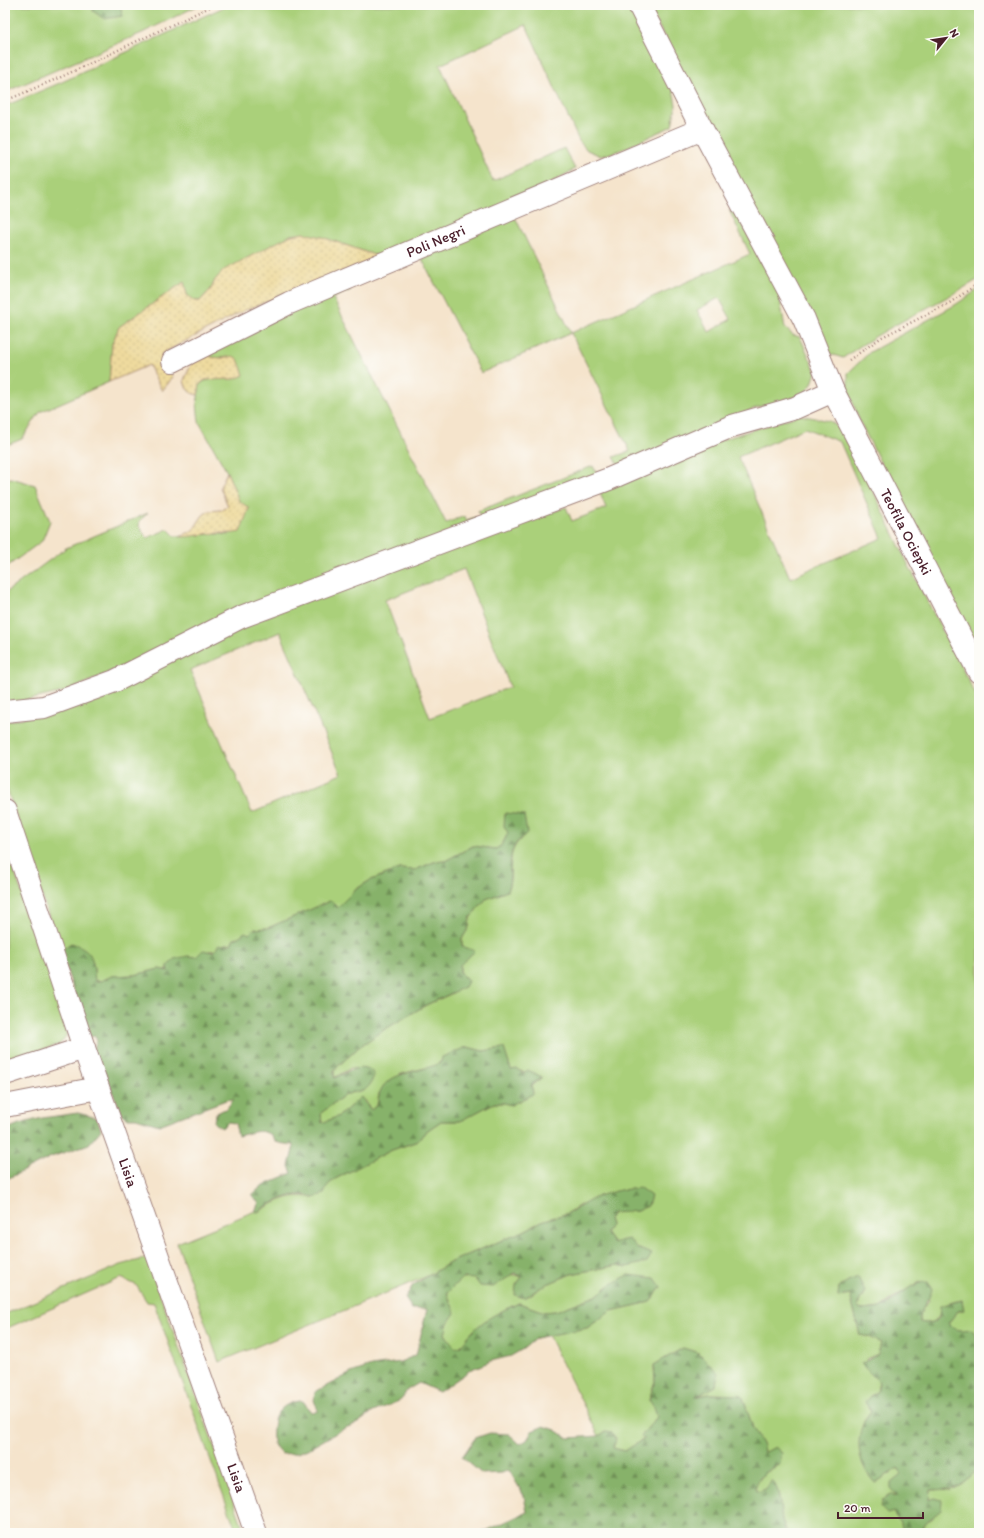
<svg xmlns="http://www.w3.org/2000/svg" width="984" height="1538" font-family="Itim,sans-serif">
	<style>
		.green { fill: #aad07a; stroke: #7a7852; fill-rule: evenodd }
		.forest { fill: url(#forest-firs); stroke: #68684a }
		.sand { fill: url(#sand-dots); stroke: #9c7c64 }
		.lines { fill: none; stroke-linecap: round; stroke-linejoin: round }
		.minor-casing { stroke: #a0827c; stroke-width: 24 }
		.path { stroke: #a0827c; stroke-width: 2.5; stroke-dasharray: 1 3; stroke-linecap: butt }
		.minor { stroke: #fff; stroke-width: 22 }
		.labels { text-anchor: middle; stroke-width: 3; stroke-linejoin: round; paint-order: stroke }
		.street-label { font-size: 15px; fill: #4a1f2b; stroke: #fdfcf7 }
	</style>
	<defs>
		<pattern id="forest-firs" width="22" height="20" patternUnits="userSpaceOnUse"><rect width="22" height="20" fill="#87b26a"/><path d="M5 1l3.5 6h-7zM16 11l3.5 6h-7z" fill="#709057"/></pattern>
		<pattern id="sand-dots" width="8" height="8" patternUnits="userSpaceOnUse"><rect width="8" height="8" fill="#eeda9e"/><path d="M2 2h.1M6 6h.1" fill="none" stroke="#cebb88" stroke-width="1.8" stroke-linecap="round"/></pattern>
	</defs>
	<rect width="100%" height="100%" fill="#fdfcf7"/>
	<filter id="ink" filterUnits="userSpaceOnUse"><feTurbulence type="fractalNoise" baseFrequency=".025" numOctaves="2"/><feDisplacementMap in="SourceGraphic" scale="8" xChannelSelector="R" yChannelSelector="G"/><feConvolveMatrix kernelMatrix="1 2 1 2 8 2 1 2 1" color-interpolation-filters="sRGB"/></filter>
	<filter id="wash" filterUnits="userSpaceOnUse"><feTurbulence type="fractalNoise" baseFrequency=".012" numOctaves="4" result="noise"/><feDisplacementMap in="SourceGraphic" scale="16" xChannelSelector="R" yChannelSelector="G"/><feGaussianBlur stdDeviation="0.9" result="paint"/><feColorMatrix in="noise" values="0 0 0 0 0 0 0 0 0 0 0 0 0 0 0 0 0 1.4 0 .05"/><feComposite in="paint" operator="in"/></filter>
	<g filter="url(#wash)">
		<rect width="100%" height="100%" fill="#f5e4cc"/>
		<!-- green -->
		<g class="green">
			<path d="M5,5h89l-1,6 29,5 -1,-11h78l-57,28 -137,59z"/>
			<path d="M228,5h402l43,84 3,16 -4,21 -51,24 -20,6 -14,-6 -8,-9 -53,-116 -86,40 53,116 71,-33 11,21 -37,21 -158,67 -58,-20 -31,-2 -76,45 -4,9 -11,12h-6l-7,-6 -3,-13 -65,45 -7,17 -3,38 -69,30 -18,27 -17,7v-340l57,-24z"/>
			<path d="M648,5h331v274c-45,27 -94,48 -136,79l-16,-5z"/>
			<path d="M729,210l9,6 41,78 6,34 8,7 7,2 16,35 -4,12 -9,11 -45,12 -138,60 -6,-10 16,-6 -59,-118 -90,40 -59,-114 93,-42 56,116 179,-79zM719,298l12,21 -22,13 -12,-22z"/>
			<path d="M346,287l5,3 -18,8 113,225 19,-7 1,4 10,-3 2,4 -315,127 -95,43 -63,14v-112l61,-45 82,-35 -8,7 -1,6 8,12 21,-9 7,7c18,1 36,-4 54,-1l20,-26 -10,-8 -12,-29 -28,-50 -2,-18 3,-20c12,-10 31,-2 44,-9l-22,-17 -12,-1v-6l81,-40 20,-4 21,-14z"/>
			<path d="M979,289v368l-119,-235 -12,-33v-16l22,-21 85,-47z"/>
			<path d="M800,415l30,6 10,8 27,49 42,88 70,135v642l-12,-13c-9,1 -14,0 -19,-7l10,-12h4v-11l-15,4c-7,12 -12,22 -27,18v-10l9,-11 -9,-19 -21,12 -19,14 -17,2 -6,-4 8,-15 -26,-4 -1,10 12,-2 10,40 10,2 11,6 -3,11 -12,5 6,15 7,7 -2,12 -7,3 1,15 -6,8 -3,9 13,55 23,-15 3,7 -2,23 -7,-4 -10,6 12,12 11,21h-118l-19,-47 -8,6 -5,-2c3,-14 13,-19 25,-26l-5,-17 -11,7 -1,-8 -10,-18 -11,-33 -32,-1 -15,2 4,-42 -16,-6 -29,17 1,16 -6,19 5,7 3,10 -16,19 4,2 -20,13 -12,-3 -7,-17 -7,5 -51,-101 39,-7 24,-17 39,-9 11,-15 -51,-2 -14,11 -40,15 -12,1 -25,-9c-23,10 -44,22 -58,43l-6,2 -10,-14 5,-34 -3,-7 15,-15c18,1 45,-8 60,-1l-6,8 11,12 18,-12 26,-11 47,-9 9,2 16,-17 -29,-6 -8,-11 5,-8 -2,-6 4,-6 24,-2 -57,-6 -12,8 -26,8 -18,10 -73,31 -21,13 -211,87 -42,-119 78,-32 3,1c17,-10 34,-20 54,-14l23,-19 57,-29 26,-9 7,-9 16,-11h19l34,-18h10l7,2 31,-28c-9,-2 -25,-8 -31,-7l-8,-22 -20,3 -16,-4 -15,6 -20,15h-7l-24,6 -22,19 -2,12 -6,5 -6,-10 -13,5 -13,11 -17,7 -1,-10c14,-10 25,-23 43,-22l-5,-22 -8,-1 -17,10v-8l25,-23 23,-16 44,-26 27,-12 7,-20v-8l10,-11 -8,-8v-7l7,-12 1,-9 7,-9 9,-10 21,-8c8,-19 -3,-37 14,-52l-13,-6 -6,12 -6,4 -23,-3 -28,15 -11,1 -19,8 -16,-1 -30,12 -14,9 -18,18 -7,-7 -62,27 -14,1 -5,5 -15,4 -3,6h-6l-9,6 -7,1 -13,6 -15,1 -13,8v5l-9,-2 -24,6 -23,1 -11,5h-7v-12l-34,-18 -55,-168v-61l52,-12 196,-88 95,-37 166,-58 52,-20 6,14 34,-13 -6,-15 124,-54zM805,428l35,14 42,96 -92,40 -52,-121zM464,569l46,118 -80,31 -45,-118zM280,632l61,142 -89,39 -62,-143z"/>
			<path d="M593,466l5,10 -116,44 -4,-9z"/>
			<path d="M11,478l24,7 15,36 -8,20 -37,27v-89z"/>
			<path d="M5,845l62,177 -1,14 -6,8 -55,19z"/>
			<path d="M147,1258l98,275h-8l-83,-230 -7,-1 -11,-17 -15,-7 -116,51v-15l116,-49z"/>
			<path d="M979,1469v64h-60l9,-12 5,-3 -4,-18 1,-10 20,-1 11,-5z"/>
		</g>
		<!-- forest -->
		<g class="forest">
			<path d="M94,5h27l1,11 -18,3 -11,-8z"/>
			<path d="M505,813l19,2 3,18c-4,4 -11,9 -13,14 -7,14 -1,30 -7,44l-21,8 -9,10 -7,9 -1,9 -7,12v7l13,5 -15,14v8l8,8 -3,6 -39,18 -44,26 -23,16 -25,23v8c15,-6 19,-13 37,-8l3,6 -4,9 -6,6c-18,-1 -29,12 -43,22l1,10 17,-7 22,-19 10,13 6,-5c2,-4 1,-9 3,-13 8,-22 44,-19 61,-30l1,-5 25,-10 16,4 21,-3 7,22 6,-1 6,4 5,-3 14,7 -10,8 1,9 -22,11 -7,-2h-10l-34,18h-19l-16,11 -7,9 -26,9 -57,29 -7,6 -4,9c-14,5 -10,2 -22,1 -15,-1 -32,9 -45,17l-2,-1 4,-9 -4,-2 -3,-5 10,-9 30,-13 -3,-7 5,-20c-6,-3 -14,-1 -19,-5 -2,-2 -3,-6 -6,-7 -10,-6 -21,0 -31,2l-3,-13 -7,-1 -6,6 -8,-5 1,-9 12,-6 7,-9 -8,1 -67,25 -23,-7h-10l-4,-4 -17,-40h-2l-10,-24 4,-10 -2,-4 -5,1 -30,-86 11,-8c23,6 22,17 24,38h6l11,-5 23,-1 24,-6 9,2v-5l6,-7 14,-3 8,1 7,-7 9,2 4,-2 2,-5 13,-1 3,-6h3l8,-6 4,2 5,-5 14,-1 62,-27h2l5,7 18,-18 14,-9 30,-12 16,1 19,-8 11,-1 28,-15 23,3 6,-4 6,-12 -4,-7z"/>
			<path d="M78,1113l19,5 4,12 -12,14 -38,13 -46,23v-50l14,-6 23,-6z"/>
			<path d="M640,1188l11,8 -3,10 -11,5 -24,2 -4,6 2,6 -5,8 8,11 5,-3 10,-2 7,9 16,6 -5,8 -20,5 -9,-2 -47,9 -26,11 -21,13 -9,-3 1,-10 6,-8 -7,-4 -22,14 -13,-1 -5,-7 -13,-1 -15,15 8,20 -7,10 -3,11 10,14 6,-2c16,-24 32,-31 58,-43l25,9 12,-1 40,-15 14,-11 18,-10 27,3 6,9 -11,15 -39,9 -24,17 -51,10 -13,11 -12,7 -20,5 -19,8 -33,23 -20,-9 -12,7 -6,10 -30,13 -13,10 -13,5 -35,20 -13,5 -15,1 -9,-10c0,-7 -1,-15 1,-23 2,-12 17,-21 29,-20l8,11 7,-1 -4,-11 1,-8 36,-19 20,-7 29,-4 16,-7 11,-46h-15l-7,-11 8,-13 38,-23 73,-31 18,-10 26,-8 30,-17 22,-6z"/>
			<path d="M858,1277l7,14 -8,15 6,4c5,-1 14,0 19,-3 16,-8 27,-25 46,-25l4,7c-3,13 -13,20 -12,33 8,2 12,1 19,-4l1,-12 22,-6 2,10 -6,1 -10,12c7,9 13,7 24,6l7,14v126l-18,15 -11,5 -20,1 -1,10 6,-2 7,2 -1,10 -13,11 -9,12h-14l-11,-21 -7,2 -6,-6 1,-8 10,-6 6,3 -7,-8v-6l10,-8 -3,-7 -23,15c-19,-20 -22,-50 -4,-72l-6,-9 5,-6 7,-3 2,-11 -18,-18 17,-10 3,-11 -11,-6 -10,-2 -10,-40 -12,2 1,-10 9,-6z"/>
			<path d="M683,1348l16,5 19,20 -2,13 -19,10 13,-2 32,1 11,33 10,18 1,7 11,-6 7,6 -2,11c-12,7 -22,11 -25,26l5,2 8,-6 4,-6c12,14 5,37 15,53h-306l46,-21 -3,-16 -15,-26 -7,3 -20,1 -20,-17 13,-19 15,-5 19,1 11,10 7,-4 5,-9 12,-5 12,4 12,8 31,-2 7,-5 6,1 4,8 -3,8 12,3 20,-13 -4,-2 16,-19 -3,-10 -5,-7 6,-19 -1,-16z"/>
		</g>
		<!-- sand -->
		<g class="sand">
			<path d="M304,233l18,4 58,20 -137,54 -82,43 12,23 -11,14 -13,-26 -40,17 3,-38 7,-17 65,-45 3,13 7,6h6l11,-12 4,-9 9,-10 67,-35z"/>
			<path d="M210,351l1,6 11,1 11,-2 5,3 6,16 -9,4 -30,1 -5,4 -2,11c-10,-2 -12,-6 -14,-15l10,-21z"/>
			<path d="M227,472l12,29 10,7 -9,24c-8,2 -13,1 -22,1 -13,0 -25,4 -38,4l13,-7 10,-15 6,-4 12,-1 7,-4 -8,-19z"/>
		</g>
	</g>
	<g filter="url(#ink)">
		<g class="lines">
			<defs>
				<g id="minor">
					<path id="s1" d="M639,5l63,124 102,190 29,72 146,281"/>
					<path id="s2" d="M173,361l116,-58 413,-174"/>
					<path d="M5,711l39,-4 71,-26 126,-64 368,-138 123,-53 63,-18 38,-17"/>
					<path id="s3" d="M5,811l79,237 172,485"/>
					<path d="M5,1074l79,-26"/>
					<path d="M5,1106l93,-18"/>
				</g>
			</defs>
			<!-- minor casing -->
			<use href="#minor" class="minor-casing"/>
			<!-- path -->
			<g class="path">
				<path d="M5,101l56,-24 153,-72"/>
				<path d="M849,360l33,-23 66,-33 31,-21"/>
			</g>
			<!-- minor -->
			<use href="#minor" class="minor"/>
		</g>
	</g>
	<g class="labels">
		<!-- street labels -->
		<g class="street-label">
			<text dy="5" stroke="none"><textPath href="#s2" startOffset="289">Poli Negri</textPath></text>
			<text dy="5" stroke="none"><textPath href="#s1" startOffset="591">Teofila Ociepki</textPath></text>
			<text dy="5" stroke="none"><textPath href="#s3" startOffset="382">Lisia</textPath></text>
			<text dy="5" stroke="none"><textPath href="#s3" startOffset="706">Lisia</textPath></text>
		</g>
	</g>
	<!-- margin -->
	<rect width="984" height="1538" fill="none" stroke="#fdfcf7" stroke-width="20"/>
	<!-- north arrow -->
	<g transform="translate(946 38) rotate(60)" stroke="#fdfcf7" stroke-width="3" paint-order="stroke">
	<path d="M0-3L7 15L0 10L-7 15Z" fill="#4a1f2b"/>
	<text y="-6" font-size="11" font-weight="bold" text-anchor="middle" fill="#4a1f2b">N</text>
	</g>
	<!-- scale -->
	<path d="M838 1512v6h85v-6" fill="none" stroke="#4a1f2b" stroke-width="2"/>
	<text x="844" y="1512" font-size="12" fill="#4a1f2b" stroke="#fdfcf7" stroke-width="3" paint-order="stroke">20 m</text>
</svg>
